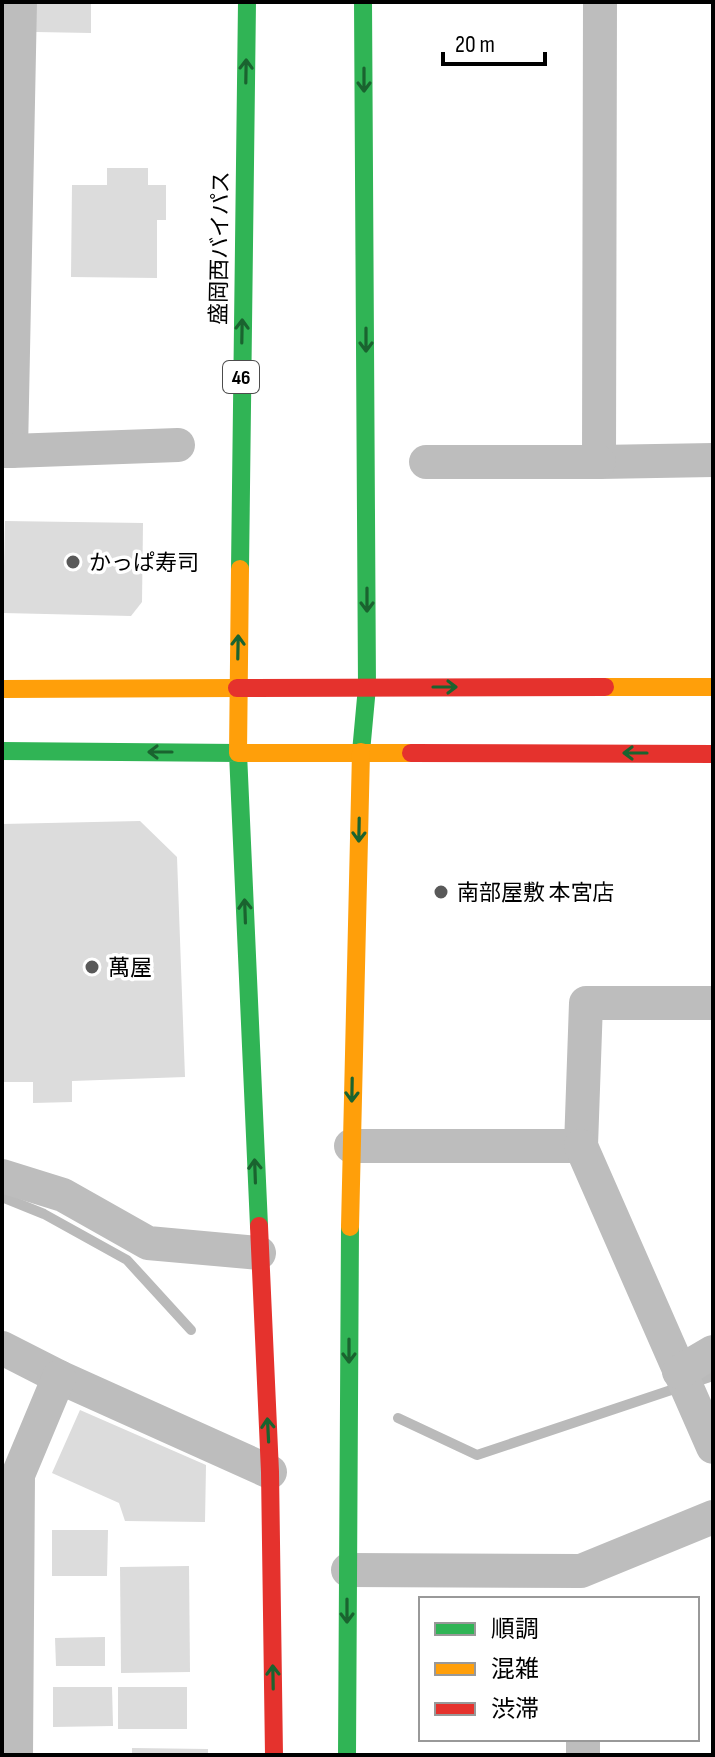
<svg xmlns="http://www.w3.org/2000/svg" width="715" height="1757" font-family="'Sofia Sans Condensed','Noto Sans JP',sans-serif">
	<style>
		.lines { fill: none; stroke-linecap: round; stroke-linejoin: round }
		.stream { stroke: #bababa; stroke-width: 10 }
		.building { fill: #dcdcdc }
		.street { stroke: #bdbdbd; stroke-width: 34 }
		.fast { stroke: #30b455; stroke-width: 18 }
		.slow { stroke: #ff9f0a; stroke-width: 18 }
		.jam { stroke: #e5322d; stroke-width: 18 }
		.oneway { stroke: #1a632f }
		.poi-dot { fill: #595959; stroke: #fff; stroke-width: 3 }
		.labels { text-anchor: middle; stroke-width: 7; stroke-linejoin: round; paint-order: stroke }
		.shield { fill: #fff; stroke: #4c4c4c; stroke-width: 2 }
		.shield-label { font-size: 20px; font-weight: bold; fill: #000 }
		.street-label { font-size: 22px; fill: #000; stroke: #fff }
		.poi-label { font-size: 22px; fill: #000; stroke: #fff; text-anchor: start }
	</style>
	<rect width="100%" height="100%" fill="#fff"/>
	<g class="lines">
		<!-- stream -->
		<g class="stream">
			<path d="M2,1197l42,17 83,46 64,70"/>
			<path d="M398,1418l79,37 236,-79"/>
		</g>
	</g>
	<!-- building -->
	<g class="building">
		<path d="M36,2h55v31l-55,-1z"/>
		<path d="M107,168h41v17h18v35h-9v58l-86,-1 1,-92h35z"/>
		<path d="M5,521l138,2 -1,79 -11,14 -128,-3z"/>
		<path d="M140,821l37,36 8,220 -113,4v21l-39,1v-21h-31v-258z"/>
		<path d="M80,1410l126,55 -1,57 -80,-1 -6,-18 -67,-30z"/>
		<path d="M52,1530h56l-1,46h-55z"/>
		<path d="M189,1566l1,106 -69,1 -1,-106z"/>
		<path d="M105,1637v29h-49l-1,-28z"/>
		<path d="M53,1687h59l1,39 -60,1z"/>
		<rect x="118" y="1687" width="69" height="42"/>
		<path d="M132,1748l76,1v6h-76z"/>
	</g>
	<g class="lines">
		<!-- street -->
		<g class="street">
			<path d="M600,2l-1,460 114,-2"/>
			<path d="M2,451h9l9,-449"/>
			<path d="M11,451l167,-6"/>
			<path d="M426,462h173"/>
			<path d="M351,1146h230l5,-143h127"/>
			<path d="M581,1146l132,301"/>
			<path d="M2,1176l61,19 85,48 111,10"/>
			<path d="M2,1348l57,29 211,95"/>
			<path d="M679,1372l34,-20"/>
			<path d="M348,1570l233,1 132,-54"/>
			<path d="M583,1739v16"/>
			<path d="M16,1755l2,-280 41,-98"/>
		</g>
		<!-- fast -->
		<g class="fast">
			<path d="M240,569l7,-567"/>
			<path d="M2,751l236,2 21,473"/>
			<path d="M361,752l6,-65 -4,-685"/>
			<path d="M347,1755l3,-528"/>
		</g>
		<!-- slow -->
		<g class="slow">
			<path d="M240,569l-2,184h173"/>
			<path d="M605,687h108"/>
			<path d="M2,689l235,-1"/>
			<path d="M350,1227l11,-475"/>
		</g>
		<!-- jam -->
		<g class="jam">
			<path d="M237,688l368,-1"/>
			<path d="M411,753l302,1"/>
			<path d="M259,1226l11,246 4,283"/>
		</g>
	</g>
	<!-- one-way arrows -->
	<defs><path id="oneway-shaft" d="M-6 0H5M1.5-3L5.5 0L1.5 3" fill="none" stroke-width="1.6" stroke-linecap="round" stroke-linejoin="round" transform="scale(2)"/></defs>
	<g class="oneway">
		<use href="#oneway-shaft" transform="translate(246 71) rotate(-89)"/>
		<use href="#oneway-shaft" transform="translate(364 80) rotate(90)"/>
		<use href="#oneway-shaft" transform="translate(242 331) rotate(-89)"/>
		<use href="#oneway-shaft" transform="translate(366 340) rotate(90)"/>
		<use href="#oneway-shaft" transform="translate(367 600) rotate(90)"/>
		<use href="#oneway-shaft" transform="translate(238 647) rotate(-89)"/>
		<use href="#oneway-shaft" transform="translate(445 687)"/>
		<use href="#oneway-shaft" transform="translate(160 752) rotate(-180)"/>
		<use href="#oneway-shaft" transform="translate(635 753) rotate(-180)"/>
		<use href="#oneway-shaft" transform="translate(359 830) rotate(91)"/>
		<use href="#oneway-shaft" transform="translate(245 911) rotate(-92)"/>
		<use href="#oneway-shaft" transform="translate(352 1090) rotate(91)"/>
		<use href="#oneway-shaft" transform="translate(255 1171) rotate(-92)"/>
		<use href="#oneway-shaft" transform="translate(349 1351) rotate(90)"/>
		<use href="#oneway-shaft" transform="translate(268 1430) rotate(-93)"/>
		<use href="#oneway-shaft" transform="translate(347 1611) rotate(90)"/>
		<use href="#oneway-shaft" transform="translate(273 1677) rotate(-91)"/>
	</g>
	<!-- markers -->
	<g class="poi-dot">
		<circle cx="73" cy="562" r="8"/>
		<circle cx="441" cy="892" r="8"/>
		<circle cx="92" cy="967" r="8"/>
	</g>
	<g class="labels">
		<!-- shield labels -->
		<rect class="shield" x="223" y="361" width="36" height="32" rx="6"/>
		<g class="shield-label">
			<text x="241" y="384">46</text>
		</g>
		<!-- street labels -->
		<g class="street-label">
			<text transform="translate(219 248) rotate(-89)" y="8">盛岡西バイパス</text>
		</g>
		<!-- poi labels -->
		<g class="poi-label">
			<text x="89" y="570">かっぱ寿司</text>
			<text x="457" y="900">南部屋敷 本宮店</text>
			<text x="108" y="975">萬屋</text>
		</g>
	</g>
	<!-- border -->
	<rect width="715" height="1757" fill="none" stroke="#000000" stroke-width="8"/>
	<!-- legend -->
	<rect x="419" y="1597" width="280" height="144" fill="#ffffff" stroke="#999999" stroke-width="2"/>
	<rect x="435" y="1623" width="40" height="12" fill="#30b455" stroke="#999999" stroke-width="2"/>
	<text x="491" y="1637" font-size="24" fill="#000000">順調</text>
	<rect x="435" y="1663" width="40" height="12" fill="#ff9f0a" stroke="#999999" stroke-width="2"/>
	<text x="491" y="1677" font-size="24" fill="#000000">混雑</text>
	<rect x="435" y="1703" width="40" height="12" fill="#e5322d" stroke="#999999" stroke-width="2"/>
	<text x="491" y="1717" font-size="24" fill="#000000">渋滞</text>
	<!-- scale -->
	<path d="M443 52v12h102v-12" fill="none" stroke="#000000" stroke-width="4"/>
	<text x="455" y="52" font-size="24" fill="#000000" stroke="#ffffff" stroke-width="6" paint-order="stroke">20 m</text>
</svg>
